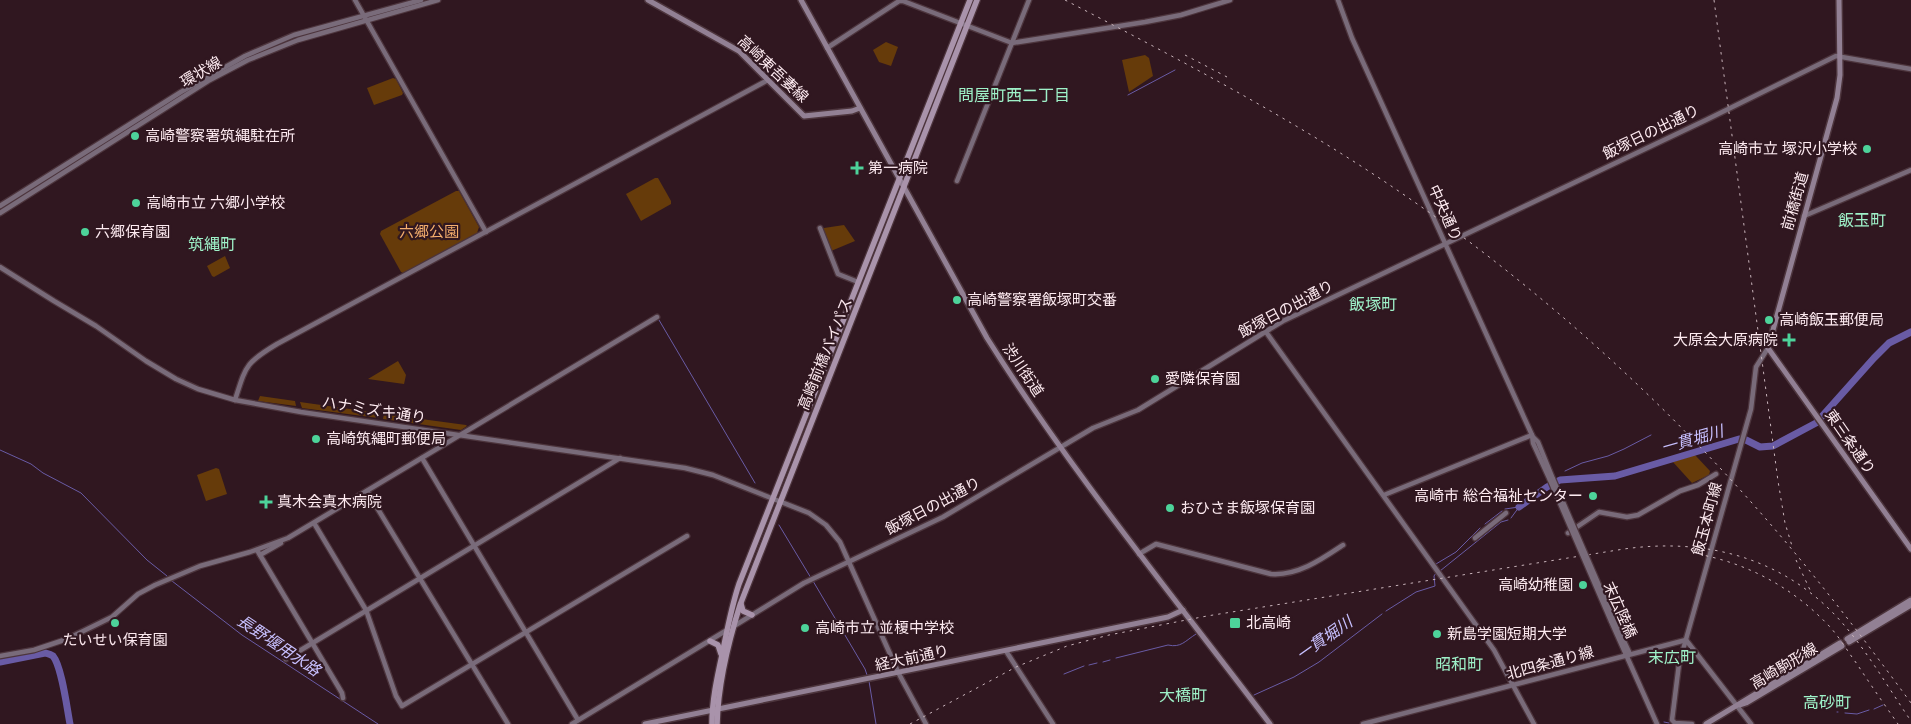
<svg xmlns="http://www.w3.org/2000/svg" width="1911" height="724" font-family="Mulish,'Noto Sans JP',sans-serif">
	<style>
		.green { fill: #663b0a }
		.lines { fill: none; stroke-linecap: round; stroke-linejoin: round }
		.stream { stroke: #695ba5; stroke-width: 1 }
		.river { stroke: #695ba5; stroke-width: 7 }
		.secondary-casing { stroke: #4d353d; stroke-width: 7 }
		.primary-casing { stroke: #4d353d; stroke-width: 8 }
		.highway-casing { stroke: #4d353d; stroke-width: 8 }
		.secondary { stroke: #796b7a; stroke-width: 4.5 }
		.primary { stroke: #928094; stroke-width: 5 }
		.highway { stroke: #a993ab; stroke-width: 5.5 }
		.rail { stroke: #c9b4bb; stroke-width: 1; stroke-dasharray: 2.5 5; stroke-linecap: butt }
		.secondary-bridge-casing { stroke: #4d353d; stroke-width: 7; stroke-linecap: butt }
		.secondary-bridge { stroke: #796b7a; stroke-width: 4.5 }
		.poi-dot { fill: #4dd39a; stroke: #301720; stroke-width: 2 }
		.labels { text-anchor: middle; stroke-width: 4.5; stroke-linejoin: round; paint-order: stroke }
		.street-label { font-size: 15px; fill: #fdeaf0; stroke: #301720 }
		.poi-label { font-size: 15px; fill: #fdeaf0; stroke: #301720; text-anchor: start }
		.park-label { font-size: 15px; fill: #f4ae6d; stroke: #301720 }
		.neighbourhood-label { font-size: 16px; fill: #9ef1c8; stroke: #301720 }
		.water-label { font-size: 16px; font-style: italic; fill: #c8c0ff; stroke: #301720 }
	</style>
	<rect width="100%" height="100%" fill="#301720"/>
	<!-- green -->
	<g class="green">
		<path d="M886,42l12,5 -7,19 -12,-4 -6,-12z"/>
		<path d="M1145,55l4,3 4,18 -24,16 -7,-32z"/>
		<path d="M393,78l3,1 7,14 -1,2 -28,10 -7,-17z"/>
		<path d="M655,178h3l13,23v3l-30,17 -15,-27z"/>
		<path d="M456,191h3l20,36 -2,6 -74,40 -2,-1 -21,-38 1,-3z"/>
		<path d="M844,225l11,16 -24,10 -9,-21 2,-2z"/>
		<path d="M225,256l5,12 -16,9 -2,-1 -5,-10z"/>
		<path d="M398,361l8,14 -2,9 -36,-5z"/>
		<path d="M260,396l35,5 1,5 -38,-5z"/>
		<path d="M300,402l78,11v5l-76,-10z"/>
		<path d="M384,414l82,11 1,1 -6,4 -78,-11z"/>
		<path d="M1695,455l15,16 -1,4 -17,8 -19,-21z"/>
		<path d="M216,468l3,1 8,25 -21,7 -9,-26z"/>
	</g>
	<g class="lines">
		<!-- stream -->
		<g class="stream">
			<path d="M1128,95l47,-25"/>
			<path d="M659,320l96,163"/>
			<path d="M0,450l31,14 12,9 38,20 66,67 20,16"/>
			<path d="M1565,471l17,-8 26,-7 16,-7 27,-14"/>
			<path d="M1505,509l14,-2"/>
			<path d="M1511,518l8,-11"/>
			<path d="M1485,524l17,-13"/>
			<path d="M779,525l32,53"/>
			<path d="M1436,564l20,-12 24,-24"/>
			<path d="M1440,571l61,-49 7,-2"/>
			<path d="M172,581l70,54 136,89"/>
			<path d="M813,581l52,88 3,9"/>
			<path d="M1386,611l30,-19 19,-6 -1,-10 2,-3"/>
			<path d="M1116,658l52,-13c13,3 17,-4 28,-11"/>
			<path d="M1103,662l7,-2"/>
			<path d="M1089,665l8,-2"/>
			<path d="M1064,674l20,-8"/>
			<path d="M869,681l7,43"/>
			<path d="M1254,695l40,-18 25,-15 63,-48"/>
			<path d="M1874,709l9,-4"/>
			<path d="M1837,712h1"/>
			<path d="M1845,713l12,1 12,-4"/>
			<path d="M1664,722l5,1"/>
		</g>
		<!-- river -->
		<g class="river">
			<path d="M1519,507l28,-20 13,-7 55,-4 124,-37 7,1 14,7 13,-1 43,-23 58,-65 15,-15 22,-11"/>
			<path d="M0,662l45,-9c4,1 5,1 8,3 9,11 14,53 17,68"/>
		</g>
		<defs>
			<g id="secondary">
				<path d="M355,0l131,232"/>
				<path d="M1338,0l14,38 180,397 1,8 17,37"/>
				<path d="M827,48l72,-47h4l109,42 133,-21 36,-7 49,-15"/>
				<path d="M957,181l72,-181"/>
				<path d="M0,206l181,-114 64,-36 49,-21 127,-35"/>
				<path d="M0,213l208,-132 40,-21 50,-20 140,-40"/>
				<path d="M1804,216l107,-46"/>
				<path d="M820,228l18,46 20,8"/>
				<path d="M0,267l54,34 42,25 50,35 30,18 22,10 37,11 66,12 384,56 28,7 96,38 17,12 14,17 59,132 27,50"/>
				<path d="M1266,332l228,318 40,74"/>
				<path d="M235,400c11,-34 10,-37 42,-56l491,-264"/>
				<path d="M1532,436l6,6 15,37"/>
				<path d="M422,458l156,262"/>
				<path d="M367,491l141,233"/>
				<path d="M1384,495l148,-60"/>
				<path d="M314,523l52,87 30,86 6,10 285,-170"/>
				<path d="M1568,533l31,-21 28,5 11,-2 42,-24 18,-6 18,-11"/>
				<path d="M1475,538l31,-25"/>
				<path d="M257,550l85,143 1,5"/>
				<path d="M1139,554l17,-10 115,30c27,2 51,-15 72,-29"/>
				<path d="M260,555l21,-12"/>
				<path d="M1614,620l15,32 -1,3"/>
				<path d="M1611,621l46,103"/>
				<path d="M734,626l70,-43 139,-66 150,-89 45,-18 145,-89 423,-201 130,-64 75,13"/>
				<path d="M1686,640l65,84"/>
				<path d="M1006,651l47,73"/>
				<path d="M0,656l34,-6 33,-11 45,-22 26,-23 17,-9 45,-19 50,-14 38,-14 369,-221"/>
				<path d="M286,659l334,-201"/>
				<path d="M572,724l155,-94"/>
				<path d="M1363,724l323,-84"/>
				<path d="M1692,724l-17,-1 -3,-3 7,-56 72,-255 5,-42 12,-19"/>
			</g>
			<g id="primary">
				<path d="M648,0l91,51 65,65 48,-5 8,-3"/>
				<path d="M801,0l186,338c85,135 187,259 283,386"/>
				<path d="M1839,0l1,75 -3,23 -69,250 143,201"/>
				<path d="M1847,639l64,-39"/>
				<path d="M1849,642l62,-37"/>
				<path d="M1740,705l6,-2 96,-57"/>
				<path d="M645,724l523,-107 15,-7"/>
				<path d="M1706,724l134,-81"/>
			</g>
			<g id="highway">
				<path d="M741,604l2,7 9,4"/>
				<path d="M710,641l8,4 3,9"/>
				<path d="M712,724c0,-23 5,-46 10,-69 5,-24 9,-47 17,-71l231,-584"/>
				<path d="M717,724c1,-40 11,-81 23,-119l237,-605"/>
			</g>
		</defs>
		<!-- secondary casing -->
		<use href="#secondary" class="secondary-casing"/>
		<!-- primary casing -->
		<use href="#primary" class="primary-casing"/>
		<!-- highway casing -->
		<use href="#highway" class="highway-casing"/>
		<!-- secondary -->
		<use href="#secondary" class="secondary"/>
		<!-- primary -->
		<use href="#primary" class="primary"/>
		<!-- highway -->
		<use href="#highway" class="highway"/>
		<!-- rail -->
		<g class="rail">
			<path d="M1065,0c102,53 205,107 302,170 155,101 297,228 417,370 44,52 86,107 127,163"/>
			<path d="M1714,0l64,481 7,42 7,23"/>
			<path d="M1185,55l42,22"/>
			<path d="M1691,553c53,8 102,34 139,74 10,11 18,25 27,37 13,20 27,40 41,60"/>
			<path d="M1796,560l15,32"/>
			<path d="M910,724l106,-57 51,-21 42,-11 98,-19 417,-67c79,-11 155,7 212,67 29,31 51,70 75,105"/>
		</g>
		<defs>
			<g id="secondary-bridge">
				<path d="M1553,479l61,141"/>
				<path d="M1550,480l61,141"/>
			</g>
		</defs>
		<!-- secondary-bridge casing -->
		<use href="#secondary-bridge" class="secondary-bridge-casing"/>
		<!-- secondary-bridge -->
		<use href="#secondary-bridge" class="secondary-bridge"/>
	</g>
	<!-- markers -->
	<g class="poi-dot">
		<circle cx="135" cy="136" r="5"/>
		<circle cx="1867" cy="149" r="5"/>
		<path d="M854.5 160.5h5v5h5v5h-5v5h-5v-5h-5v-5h5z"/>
		<circle cx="136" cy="203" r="5"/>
		<circle cx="85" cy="232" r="5"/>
		<circle cx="957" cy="300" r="5"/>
		<circle cx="1769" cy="320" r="5"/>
		<path d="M1786.5 332.5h5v5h5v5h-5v5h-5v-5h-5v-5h5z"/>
		<circle cx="1155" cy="379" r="5"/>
		<circle cx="316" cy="439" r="5"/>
		<circle cx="1593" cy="496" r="5"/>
		<path d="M263.5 494.5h5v5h5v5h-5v5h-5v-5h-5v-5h5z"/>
		<circle cx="1170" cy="508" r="5"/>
		<circle cx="1583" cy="585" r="5"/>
		<circle cx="115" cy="623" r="5"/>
		<rect x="1229" y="617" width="12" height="12" rx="2.5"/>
		<circle cx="805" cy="628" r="5"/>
		<circle cx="1437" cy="634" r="5"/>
	</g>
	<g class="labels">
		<!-- street labels -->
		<g class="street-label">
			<text transform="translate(773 69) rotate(43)" y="5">高崎東吾妻線</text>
			<text transform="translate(201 72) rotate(-31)" y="5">環状線</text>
			<text transform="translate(1651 132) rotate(-26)" y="5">飯塚日の出通り</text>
			<text transform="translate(1795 201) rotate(-74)" y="5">前橋街道</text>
			<text transform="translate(1445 213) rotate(66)" y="5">中央通り</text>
			<text transform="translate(1286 309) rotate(-28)" y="5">飯塚日の出通り</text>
			<text transform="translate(825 354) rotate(-68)" y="5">高崎前橋バイパス</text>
			<text transform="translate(1023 370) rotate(56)" y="5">渋川街道</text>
			<text transform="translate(374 410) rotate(9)" y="5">ハナミズキ通り</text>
			<text transform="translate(1850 442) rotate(55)" y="5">東三条通り</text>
			<text transform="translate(933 506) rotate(-28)" y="5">飯塚日の出通り</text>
			<text transform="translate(1707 519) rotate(-75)" y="5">飯玉本町線</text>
			<text transform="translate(1620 610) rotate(66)" y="5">末広陸橋</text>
			<text transform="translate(912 658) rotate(-12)" y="5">経大前通り</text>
			<text transform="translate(1550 663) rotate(-15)" y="5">北四条通り線</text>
			<text transform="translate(1784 666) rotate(-31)" y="5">高崎駒形線</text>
		</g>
		<!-- poi labels -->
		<g class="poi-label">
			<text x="145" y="141">高崎警察署筑縄駐在所</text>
			<text x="1857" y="154" text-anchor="end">高崎市立 塚沢小学校</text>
			<text x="868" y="173">第一病院</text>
			<text x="146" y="208">高崎市立 六郷小学校</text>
			<text x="95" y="237">六郷保育園</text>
			<text x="967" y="305">高崎警察署飯塚町交番</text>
			<text x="1779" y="325">高崎飯玉郵便局</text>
			<text x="1778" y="345" text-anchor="end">大原会大原病院</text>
			<text x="1165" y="384">愛隣保育園</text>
			<text x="326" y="444">高崎筑縄町郵便局</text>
			<text x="1583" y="501" text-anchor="end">高崎市 総合福祉センター</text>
			<text x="277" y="507">真木会真木病院</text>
			<text x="1180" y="513">おひさま飯塚保育園</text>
			<text x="1573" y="590" text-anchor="end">高崎幼稚園</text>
			<text x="1246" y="628">北高崎</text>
			<text x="815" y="633">高崎市立 並榎中学校</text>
			<text x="1447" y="639">新島学園短期大学</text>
			<text x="115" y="645" text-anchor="middle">たいせい保育園</text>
		</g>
		<!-- park labels -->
		<g class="park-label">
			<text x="429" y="237">六郷公園</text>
		</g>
		<!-- neighbourhood labels -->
		<g class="neighbourhood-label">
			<text x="1014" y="101">問屋町西二丁目</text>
			<text x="1862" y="226">飯玉町</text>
			<text x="212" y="250">筑縄町</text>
			<text x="1373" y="310">飯塚町</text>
			<text x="1672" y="663">末広町</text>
			<text x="1459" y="670">昭和町</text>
			<text x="1183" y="701">大橋町</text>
			<text x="1827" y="708">高砂町</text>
		</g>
		<!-- water labels -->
		<g class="water-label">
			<text transform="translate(1692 439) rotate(-16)" y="6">一貫堀川</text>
			<text transform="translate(1324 638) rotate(-35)" y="6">一貫堀川</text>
			<text transform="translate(279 645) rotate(34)" y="6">長野堰用水路</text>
		</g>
	</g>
</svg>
